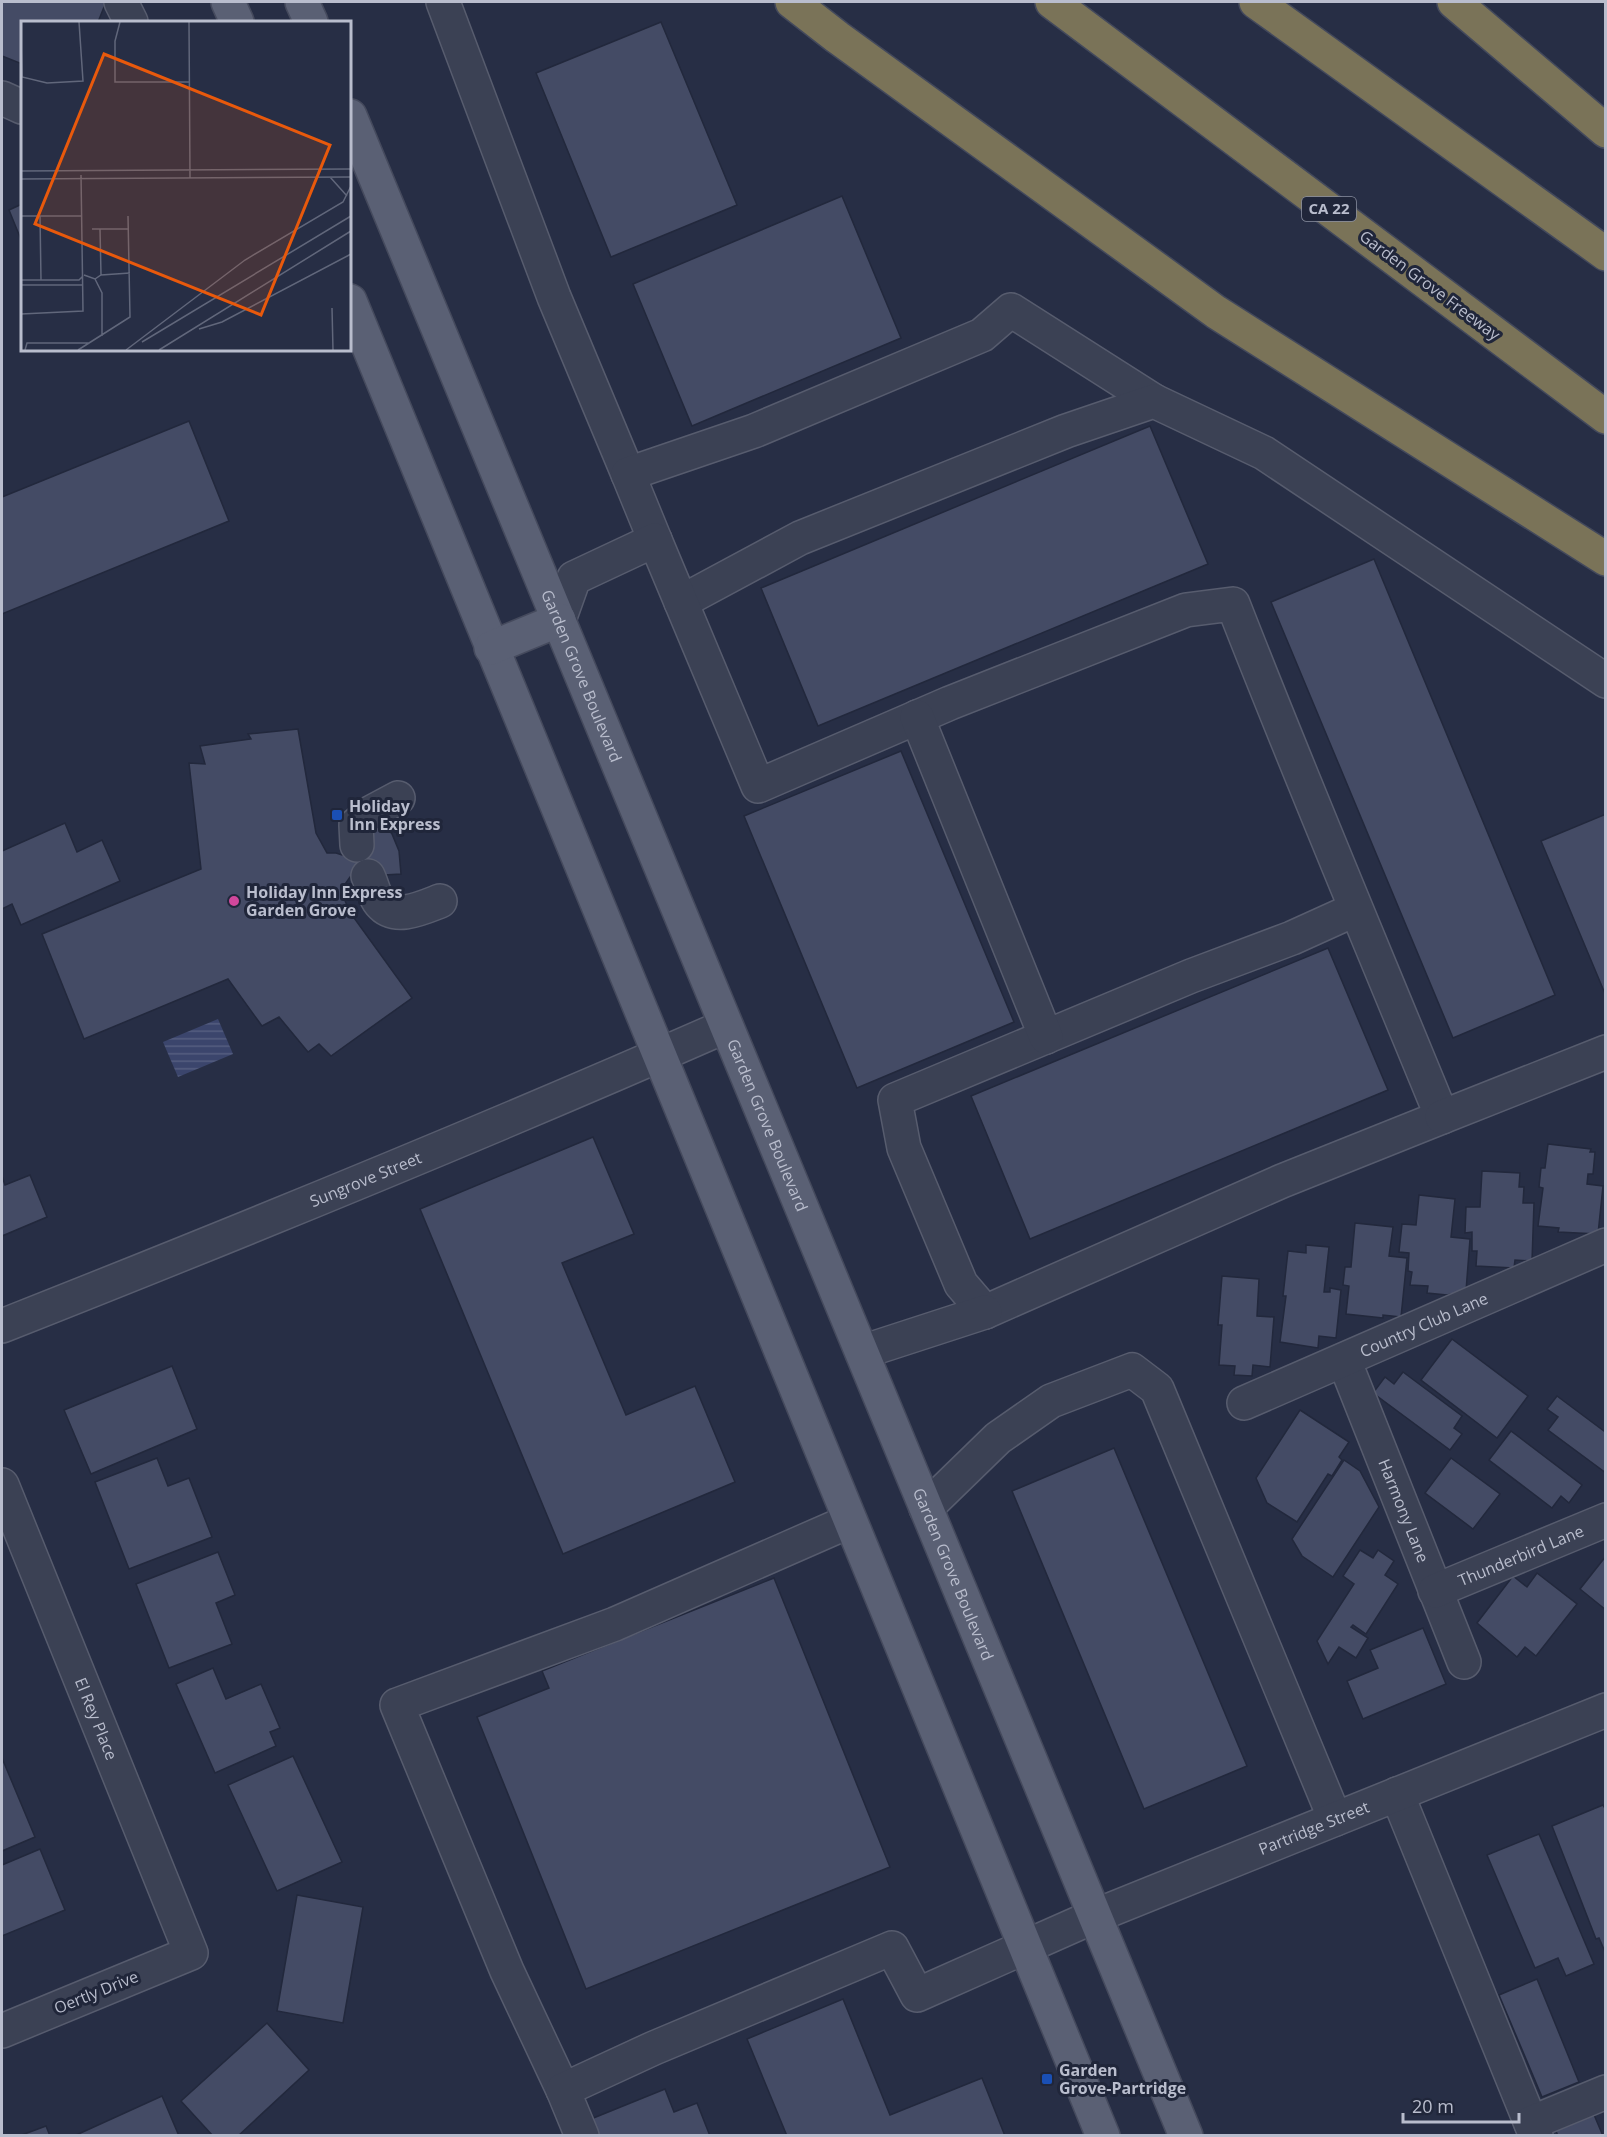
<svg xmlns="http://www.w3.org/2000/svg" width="1607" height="2137" font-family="'Open Sans',sans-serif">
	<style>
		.water { fill: url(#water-rules) }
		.building { fill: #444b65; stroke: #22283c; stroke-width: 1.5 }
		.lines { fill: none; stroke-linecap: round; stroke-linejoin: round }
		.minor-casing { stroke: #575c6e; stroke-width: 36 }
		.major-casing { stroke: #454a5d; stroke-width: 36 }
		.highway-casing { stroke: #43495c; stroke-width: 36 }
		.minor { stroke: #3b4154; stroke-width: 33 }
		.major { stroke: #5a6074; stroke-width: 33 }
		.highway { stroke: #7a7358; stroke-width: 33 }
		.transit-dot { fill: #1a4fb4; stroke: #20263a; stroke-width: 2 }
		.hotel-dot { fill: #d1479c; stroke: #20263a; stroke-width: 2 }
		.labels { text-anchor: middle; stroke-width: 6; stroke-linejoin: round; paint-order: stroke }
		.shield { fill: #20263a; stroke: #8b90a1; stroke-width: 1.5 }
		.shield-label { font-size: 15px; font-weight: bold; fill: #b9bdcd }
		.street-label { font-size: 16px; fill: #b9bdcd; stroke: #20263a }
		.poi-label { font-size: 16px; font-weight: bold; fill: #b9bdcd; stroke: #20263a; text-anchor: start }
		.inset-road { fill: none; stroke: #61677b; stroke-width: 1.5 }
		.view { fill: #e8590c; fill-opacity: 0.15; stroke: #e8590c; stroke-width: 3 }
		.inset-edge { fill: none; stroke: #b9bdcd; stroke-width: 3 }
	</style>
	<defs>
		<pattern id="water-rules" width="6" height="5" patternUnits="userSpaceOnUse" patternTransform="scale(1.5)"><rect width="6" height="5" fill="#3b456c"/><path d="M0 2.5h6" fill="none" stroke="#555e80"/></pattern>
	</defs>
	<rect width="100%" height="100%" fill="#272e45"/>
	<!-- water -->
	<path class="water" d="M218,1019l15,35 -55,23 -15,-35z"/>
	<!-- building -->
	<g class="building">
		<path d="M2,2h104l-8,20h-76v42l-20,-8z"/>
		<path d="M661,22l76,183 -126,52 -75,-184z"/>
		<path d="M842,196l59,142 -209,88 -59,-142z"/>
		<path d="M22,204v38l-13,-32z"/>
		<path d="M189,421l40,100 -227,93v-117z"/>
		<path d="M1150,426l58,138 -390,162 -57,-138z"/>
		<path d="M1374,559l181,436 -102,43 -182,-436z"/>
		<path d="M298,729l18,104 11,20h9l9,3 37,-35 10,13 7,17 2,23 -51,3 -9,13 8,21 63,87 -81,58 -12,-12 -11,8 -29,-35 -17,9 -34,-47 -144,60 -42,-105 159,-65 -12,-106 16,1 -5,-18 51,-7 -3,-5z"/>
		<path d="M901,751l113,271 -157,66 -113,-272z"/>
		<path d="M1606,814v182l-65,-155z"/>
		<path d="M65,823l12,29 25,-12 18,41 -99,44 -9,-21 -10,5v-58z"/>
		<path d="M1328,948l60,142 -358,149 -59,-143z"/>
		<path d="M593,1137l41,97 -72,29 64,152 69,-29 40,96 -172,72 -143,-345z"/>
		<path d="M1548,1144l43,5 -1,3h5l-2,22h-5l-1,10 16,2 -5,48 -40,-2 1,-4 -21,-2 5,-38 -4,-1 2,-19h4z"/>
		<path d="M1482,1171l38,2 -1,14h5l-1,16h11l-2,58 -17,-1 -1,8 -38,-2 1,-15h-5v-19l-7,1 1,-26h14z"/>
		<path d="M30,1175l17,42 -45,19v-60l3,9z"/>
		<path d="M1419,1195l36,4 -4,38 19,2 -4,52 -19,4 -20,-2 1,-7 -18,-1 2,-13 -4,-1 1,-18 -10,-1 3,-28 14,1z"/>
		<path d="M1355,1223l38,4 -4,29 18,2 -6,59 -18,-2v3l-37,-4 3,-28 -6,-1 2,-18h6z"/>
		<path d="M1306,1245l23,2 -5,45h6v-4l11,2 -5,48 -17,-2 -1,12 -38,-6 6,-46h-3l5,-45 18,2z"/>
		<path d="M1222,1276l37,3 -2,37 17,1 -4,50 -17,-2 -1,11 -18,-1 1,-9 -16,-1 3,-40h-4z"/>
		<path d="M1452,1339l76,57 -31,42 -76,-58z"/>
		<path d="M172,1366l25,63 -106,45 -27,-64z"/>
		<path d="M1403,1372l59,44 -8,12 8,6 -12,16 -77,-57 12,-16 9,7z"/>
		<path d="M1557,1396l47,35 2,-2v44l-58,-43 10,-13 -11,-8z"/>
		<path d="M1300,1410l49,32 -10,15 3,3 -10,16 -4,-2 -31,48 -30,-19 -11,-25z"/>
		<path d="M1511,1431l71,54 -13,18 -8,-7 -9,12 -63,-48z"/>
		<path d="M1114,1448l133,318 -103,43 -132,-318z"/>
		<path d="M157,1458l11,28 21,-8 23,59 -83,32 -34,-87z"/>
		<path d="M1451,1458l49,36 -27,35 -48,-36z"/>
		<path d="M1344,1460l16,11 19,36 -46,70 -31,-21 -10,-17z"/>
		<path d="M1360,1550l13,8 5,-8 16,11 -9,14 13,9 -32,50 -13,-9 -2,2 17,11 -12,20 -17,-11 -11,17 -11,-23 37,-57 -11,-8z"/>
		<path d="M218,1552l17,43 -19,8 16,41 -63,24 -33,-84z"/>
		<path d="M1606,1556v54l-26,-21z"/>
		<path d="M1537,1573l40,31 -41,52 -11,-9 -8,10 -40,-34 36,-47 14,11z"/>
		<path d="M774,1578l116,289 -304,122 -109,-272 72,-29 -7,-17z"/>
		<path d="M1423,1628l23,56 -83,35 -16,-38 31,-13 -8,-18z"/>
		<path d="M213,1668l13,31 35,-15 19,44 -10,4 6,14 -61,27 -39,-89z"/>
		<path d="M293,1756l49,106 -65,29 -49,-106z"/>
		<path d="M2,1758l33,79 -33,14z"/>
		<path d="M1603,1805l3,5v144l-7,-16 -3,1 -44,-113z"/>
		<path d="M1539,1834l55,130 -28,12 -8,-18 -23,10 -48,-113z"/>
		<path d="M40,1849l25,61 -63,26v-71z"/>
		<path d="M297,1895l66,12 -20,116 -66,-12z"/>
		<path d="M1537,1979l42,103 -37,15 -43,-102z"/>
		<path d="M843,1999l47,116 92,-37 23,58h-218l-40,-97z"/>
		<path d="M267,2023l42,47 -71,66h-25l-32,-35z"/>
		<path d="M665,2089l9,23 23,-9 13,33h-112l-7,-17z"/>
		<path d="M162,2096l17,40h-105z"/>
		<path d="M1592,2110l11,26h-45l-4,-10z"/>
		<path d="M46,2126l4,10h-31z"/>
	</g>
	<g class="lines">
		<defs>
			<g id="minor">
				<path d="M121,2l10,20"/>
				<path d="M443,2l111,295 74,177"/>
				<path d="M2,98l20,9"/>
				<path d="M655,540l-27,-66 126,-43 228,-96 29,-25 143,91"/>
				<path d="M681,602l119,-64 266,-107 88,-30 110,52 342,228"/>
				<path d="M559,620l15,-42 81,-38 103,246 192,-83 236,-93 47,-6c67,172 139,342 209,513l-160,64 -297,131 -24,-28 -57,-136 -9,-48 296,-124 101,-38 64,-29"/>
				<path d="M917,717l129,320"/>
				<path d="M357,845l-1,-20 14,-12 28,-15"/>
				<path d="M368,876c4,8 6,20 12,27 15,18 42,5 60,-2"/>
				<path d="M1442,1117l164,-65"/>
				<path id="s1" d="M2,1326c243,-96 485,-195 724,-300"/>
				<path d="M862,1352l123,-40"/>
				<path id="s2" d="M1344,1360l120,302"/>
				<path id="s3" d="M1244,1403l362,-158"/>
				<path id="s4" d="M2,1485l189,468 -189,78"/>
				<path d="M926,1508l72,-70 53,-37 81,-31 25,19 178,430"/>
				<path id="s5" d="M1435,1591l171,-71"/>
				<path d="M1397,1794l139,342"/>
				<path d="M563,2090l-56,-119 -110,-266 218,-81 235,-103"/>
				<path d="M1531,2123l75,-31"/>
				<path id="s6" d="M582,2136l-19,-46 91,-42 238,-100 25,47 178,-79 511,-206"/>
			</g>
			<g id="major">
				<path d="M228,2l9,20"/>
				<path d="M302,2l9,20"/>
				<path id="s7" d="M350,116l836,2020"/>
				<path d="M350,301l753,1835"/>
				<path d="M491,648l68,-28"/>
			</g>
			<g id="highway">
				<path d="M792,2l45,35 379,275 390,247"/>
				<path d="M1052,2l554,415"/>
				<path d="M1256,2l350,252"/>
				<path d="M1454,2l152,129"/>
			</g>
		</defs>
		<!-- minor casing -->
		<use href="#minor" class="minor-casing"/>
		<!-- major casing -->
		<use href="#major" class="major-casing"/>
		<!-- highway casing -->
		<use href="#highway" class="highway-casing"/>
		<!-- minor -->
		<use href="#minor" class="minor"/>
		<!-- major -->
		<use href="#major" class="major"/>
		<!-- highway -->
		<use href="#highway" class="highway"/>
	</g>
	<!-- markers -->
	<g class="transit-dot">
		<rect x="331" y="809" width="12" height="12" rx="3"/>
		<rect x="1041" y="2073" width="12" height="12" rx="3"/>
	</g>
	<circle class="hotel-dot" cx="234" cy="901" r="6"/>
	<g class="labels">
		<!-- shield labels -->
		<rect class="shield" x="1302" y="197" width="54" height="24" rx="4.5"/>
		<g class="shield-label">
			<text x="1329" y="214">CA 22</text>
		</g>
		<!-- street labels -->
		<g class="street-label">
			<text transform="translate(1430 285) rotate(37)" y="6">Garden Grove Freeway</text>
			<text dy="6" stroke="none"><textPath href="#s7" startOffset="606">Garden Grove Boulevard</textPath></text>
			<text dy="6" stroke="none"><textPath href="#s7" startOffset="1092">Garden Grove Boulevard</textPath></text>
			<text dy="6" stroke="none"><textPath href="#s1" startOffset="392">Sungrove Street</textPath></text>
			<text dy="6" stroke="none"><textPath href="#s3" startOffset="196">Country Club Lane</textPath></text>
			<text dy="6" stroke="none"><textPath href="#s2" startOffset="162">Harmony Lane</textPath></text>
			<text dy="6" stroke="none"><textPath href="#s5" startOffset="93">Thunderbird Lane</textPath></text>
			<text dy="6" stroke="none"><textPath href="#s7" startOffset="1578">Garden Grove Boulevard</textPath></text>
			<text dy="6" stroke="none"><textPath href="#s4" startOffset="252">El Rey Place</textPath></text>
			<text dy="6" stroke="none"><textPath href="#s6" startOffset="892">Partridge Street</textPath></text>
			<text transform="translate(96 1992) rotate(-22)" y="6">Oertly Drive</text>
		</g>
		<!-- poi labels -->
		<g class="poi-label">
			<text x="349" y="812">Holiday<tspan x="349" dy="18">Inn Express</tspan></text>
			<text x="246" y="898">Holiday Inn Express<tspan x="246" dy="18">Garden Grove</tspan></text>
			<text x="1059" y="2076">Garden<tspan x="1059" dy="18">Grove-Partridge</tspan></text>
		</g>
	</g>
	<!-- overview -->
	<g transform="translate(21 21)">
		<rect width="330" height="330" fill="#272e45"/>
		<path class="inset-road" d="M99,1l-5,19v41h75M168,1l1,156M0,20l1,36 25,6 36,-2 -4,-59M0,150l330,-2M309,156l17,19M0,158l330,-2M0,195h60M19,195l1,64M71,208h37M79,208l1,46M63,254l11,4 6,-4 29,-2M74,258l7,14v43M0,259h58l4,-4M0,264h61M311,287l1,42M0,293l62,-3 -2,-136M178,308l23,-7 129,-68M121,321l209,-126M4,329l2,-7h62M57,329l52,-33 -2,-101M105,329l119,-90 98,-58 8,-16M138,329l192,-119"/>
		<path class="view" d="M83,33l226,91 -69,170 -226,-91z"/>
		<rect width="330" height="330" class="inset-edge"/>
	</g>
	<!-- border -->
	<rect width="1607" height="2137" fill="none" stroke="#b9bdcd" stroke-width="6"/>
	<!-- scale -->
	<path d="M1403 2113v9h116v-9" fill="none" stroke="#b9bdcd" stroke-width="3"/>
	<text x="1412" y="2113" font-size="18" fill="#b9bdcd" stroke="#20263a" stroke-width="4.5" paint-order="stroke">20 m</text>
</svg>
